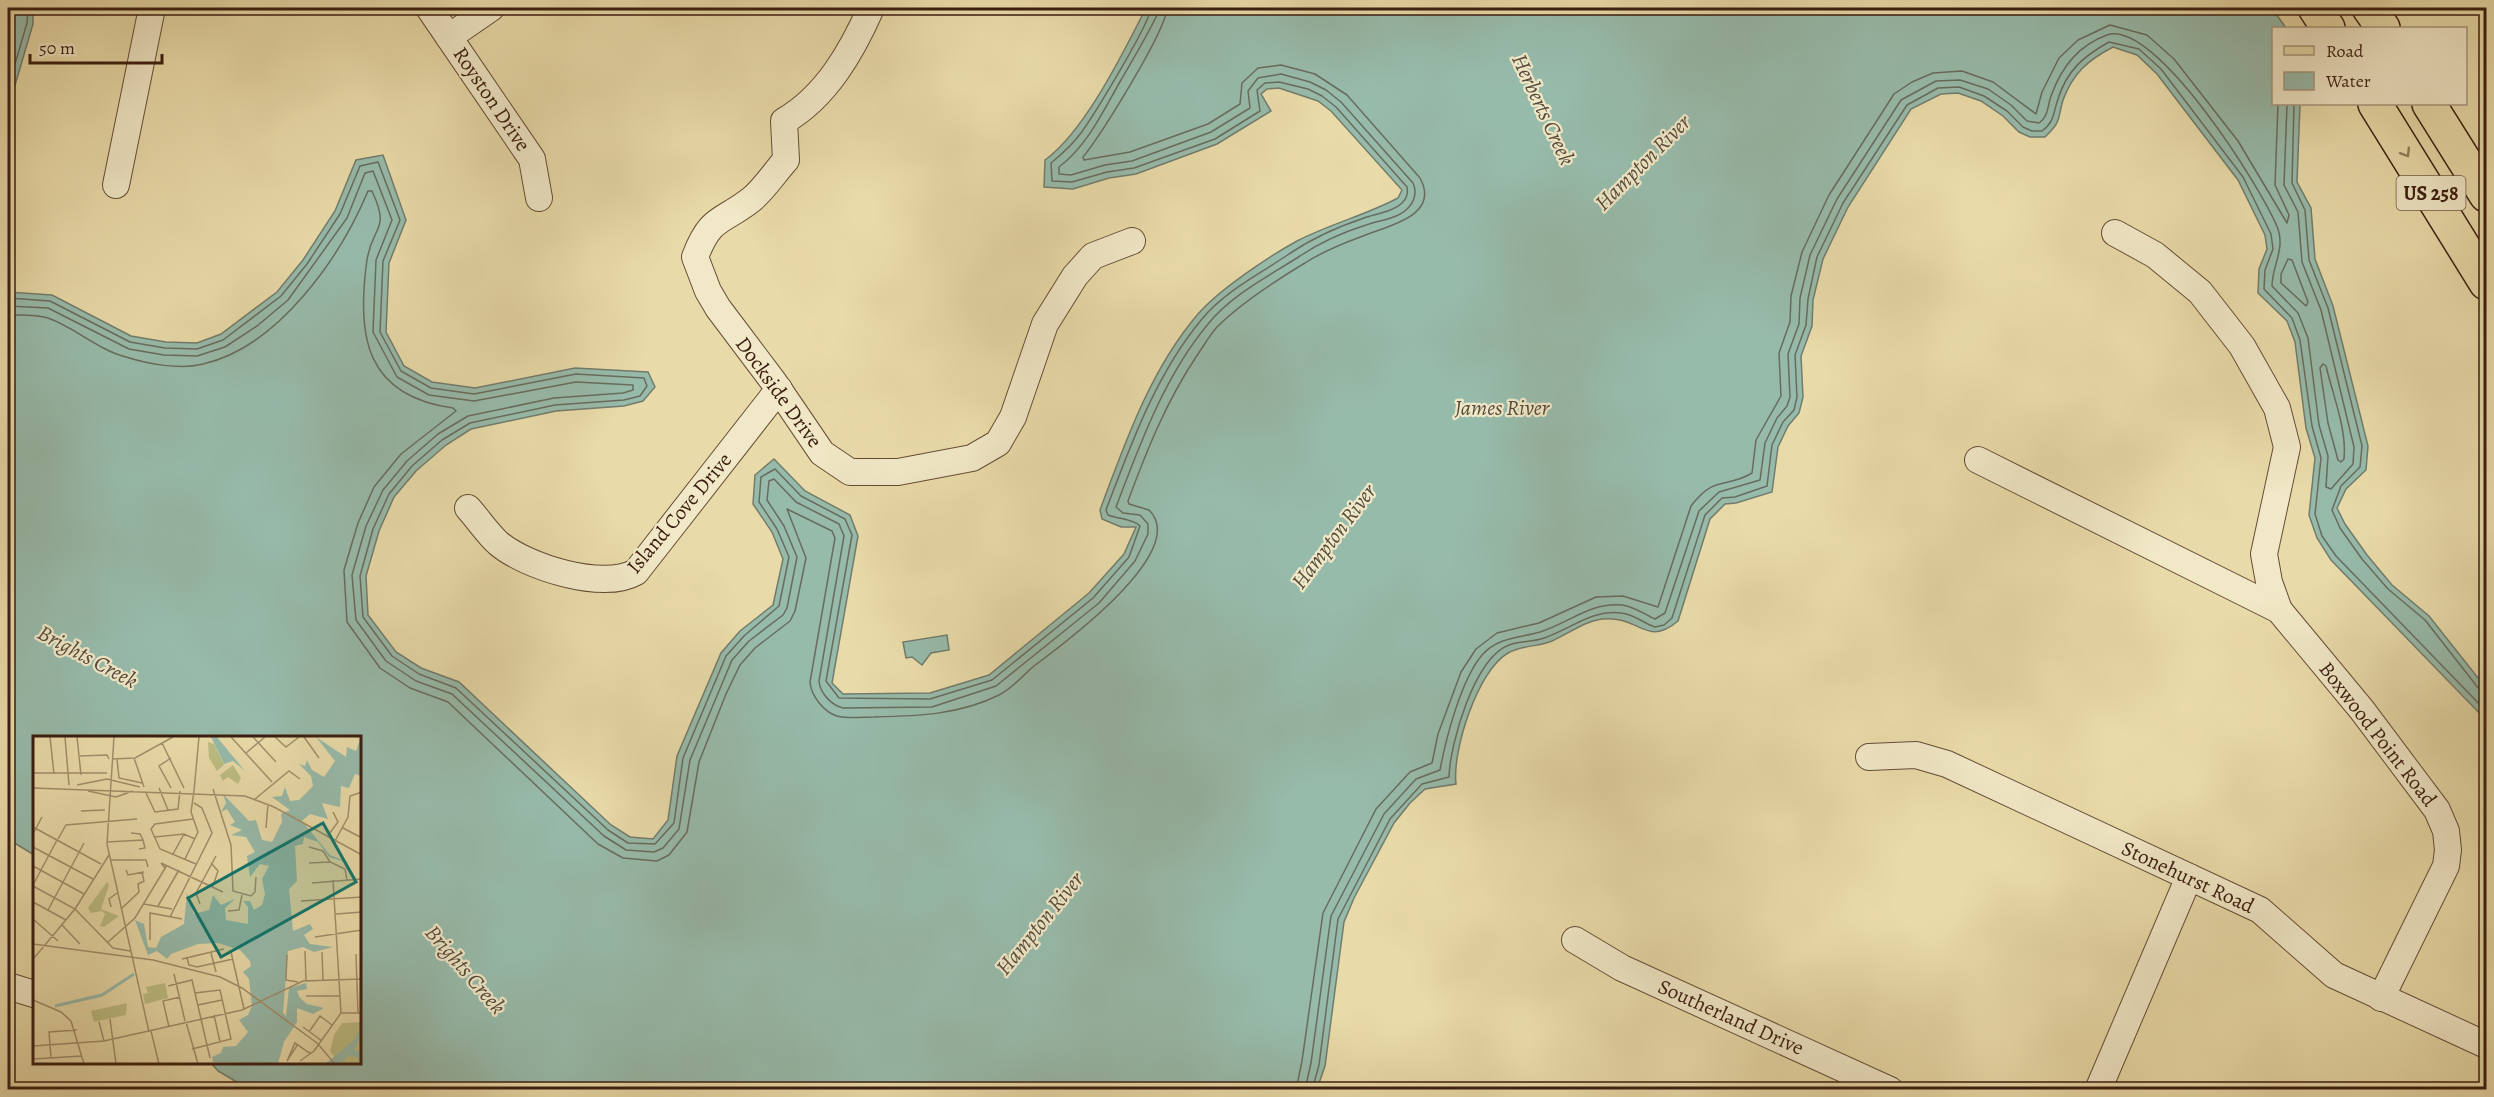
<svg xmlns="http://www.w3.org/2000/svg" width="2494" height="1097" font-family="Alegreya,serif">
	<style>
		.water { fill: #97bbab; stroke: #727c6d; stroke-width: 1.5 }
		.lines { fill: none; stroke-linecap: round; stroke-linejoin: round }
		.shore { stroke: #686c5e; stroke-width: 1.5 }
		.minor-casing { stroke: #664c36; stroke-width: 28 }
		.major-casing { stroke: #3a1d10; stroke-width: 36 }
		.minor { stroke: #f1e8c7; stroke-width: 26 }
		.major { stroke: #e9dba9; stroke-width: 33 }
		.oneway { stroke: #927c5c }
		.labels { text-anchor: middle; stroke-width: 4.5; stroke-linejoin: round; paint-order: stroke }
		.shield { fill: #f1e8c7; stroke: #715a47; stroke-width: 1.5 }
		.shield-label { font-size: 20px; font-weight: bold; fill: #3a1d10 }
		.street-label { font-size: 21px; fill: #3a1d10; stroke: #f1e8c7 }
		.water-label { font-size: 22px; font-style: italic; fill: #564c3e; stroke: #f1e8c7 }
		.inset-river { fill: none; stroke: #97bbab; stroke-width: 3 }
		.inset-road { fill: none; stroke: #a38f6c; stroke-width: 1.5 }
		.view { fill: #0f766e; fill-opacity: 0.15; stroke: #0f766e; stroke-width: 3 }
		.inset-edge { fill: none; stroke: #3a1d10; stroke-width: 3 }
	</style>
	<rect width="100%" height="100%" fill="#e9dba9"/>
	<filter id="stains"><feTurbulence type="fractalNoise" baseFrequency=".00333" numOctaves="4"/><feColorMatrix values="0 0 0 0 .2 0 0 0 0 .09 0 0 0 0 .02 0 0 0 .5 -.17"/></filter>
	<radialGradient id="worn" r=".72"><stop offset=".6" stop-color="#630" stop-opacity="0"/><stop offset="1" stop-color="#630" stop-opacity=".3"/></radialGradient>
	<!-- water -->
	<g class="water">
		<path d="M8,8h25v16l-25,85z"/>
		<path d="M1146,8h1126l14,20h-12v76h26l-3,78 14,26 4,51 18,47 35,140 -2,24 -20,19 -9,19 8,16 22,31 25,30 37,31 57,72v32l-155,-160 -14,-22 -8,-23 6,-57 -9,-30 -11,-86 -8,-21 -29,-28 1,-24 8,-20 -2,-14 -27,-55 -81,-106 -20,-19 -24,-8c-25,13 -40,26 -50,53 -6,21 -1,20 -18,37h-15l-11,-5 -16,-16 -22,-15 -23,-8 -17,1 -30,15 -63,98 -25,52 -10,41 -1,26 -11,30 2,41 -4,16 -11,13 -10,21 -6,45 -36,11 -11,1 -15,15 -32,102c-32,27 -38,-6 -76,-2 -17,2 -34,15 -50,22 -13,6 -31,4 -44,12 -30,17 -56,97 -52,131l-31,5 -15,14 -16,20 -40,75 -10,24 -19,144 -8,23 -1067,1 -32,-19 -7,-8 149,-1v-325h-326v118l-26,-16v-547l44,3 79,41 35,6 31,1 24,-9 56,-42 26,-32 32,-49 21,-51 27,-5 23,65 -17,43 -3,69 18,34 28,16 43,6 100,-20 73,4 7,15 -12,14 -19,5 -68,5 -85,18 -25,16 -30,26 -22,26 -15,34 -13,45 2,39 28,37 25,16 38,14 152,143 19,12 23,2 15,-19 9,-64 44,-103 19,-22 33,-26 10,-46 -11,-27 -19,-28 2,-29 19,-16 31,32 45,24 8,21 -26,147 11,11 87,-1 59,-18 100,-82 35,-39 12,-27h-15l-19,-8 -2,-9c25,-67 50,-140 98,-196 22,-25 70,-57 99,-73 33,-17 69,-26 101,-43l4,-8 -71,-79 -13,-10 -39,-13 -12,1 -6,5 10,17 -54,33 -81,30 -27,4 -36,11 -29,-2 1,-27c40,-29 78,-107 101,-152z"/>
		<path d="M947,635l2,15 -18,3 -9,12 -10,-8 -6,1 -3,-16z"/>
	</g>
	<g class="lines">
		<!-- shore -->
		<g class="shore">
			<path d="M8,88l19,-65 1,-15"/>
			<path d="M2294,104l-2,79 13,27 4,50 19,48 34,138 -2,21 -19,19 -9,24 8,18 22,31 26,30 37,31 54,69 7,3"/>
			<path d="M2288,259l4,1 16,42 -2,4 -25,-23v-9z"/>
			<path d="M8,298l42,3 80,41 35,6 32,1 26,-9 58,-44 26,-32 33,-50 20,-48 18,-4 22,58 -17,41 -3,71 21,39 30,17 43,6 102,-20 68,4 3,8 -7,10 -16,4 -69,5 -85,18 -28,17 -30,26 -23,28 -16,35 -13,47 3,41 29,39 27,18 37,14 152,142 20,13 27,1 19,-21 9,-65 43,-102 18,-20 35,-30 10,-49 -12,-28 -18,-27 2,-25 14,-8 26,27 44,23 7,16 -26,146 13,17 91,1 62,-19 101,-82 36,-41 11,-31c-6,-7 -22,-7 -32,-11l-2,-5c25,-66 50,-136 96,-191 22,-27 56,-44 84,-63 23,-16 51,-29 78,-38 12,-4 28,-6 38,-15 5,-4 6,-11 5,-16l-71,-80 -14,-11 -14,-7 -29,-7 -14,1 -8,7 3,21 -45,28 -81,29 -27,4 -35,10 -20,-1 -1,-18c11,-9 21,-18 30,-30 13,-18 68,-108 70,-125"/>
			<path d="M8,306l40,2 81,41 35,6 33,1 28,-9 32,-21 31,-26 59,-82 18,-45 8,-2 19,49 -16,40 -3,72 24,45 32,18 45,6 102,-19 57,3v5l-10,3 -69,5 -86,18 -30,18 -31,27 -24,29 -17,36 -14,49 4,45 30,41 30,20 36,13 152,142 22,14 28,2 9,-4 16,-19 11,-69 42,-100 17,-19 34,-26 4,-7 10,-51 -13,-31 -17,-26 2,-19 5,-2 22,23 43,22 5,12 -25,145c1,12 12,24 24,27l89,-1 64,-21 103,-83 36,-42 13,-27v-10l-8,-9 -17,-2 -7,-6c24,-63 48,-130 92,-183 23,-29 61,-48 92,-68 19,-13 44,-24 66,-31 14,-5 32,-6 42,-17 7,-7 9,-17 5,-25l-72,-81 -15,-12 -16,-8 -29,-8 -23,4 -10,13 2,17 -39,24 -79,29 -27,4 -34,10 -12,-1v-7c29,-22 44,-56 62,-87 12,-21 25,-42 36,-65l1,-7"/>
			<path d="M8,315c13,0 28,-1 40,3 28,10 50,32 78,39 22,7 54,13 77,7 75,-17 137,-106 165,-173h4c19,41 0,34 -5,69 -11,77 -1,136 86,148l3,3 -55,43 -27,33 -16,36 -14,47 3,52 33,46 30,20 38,14 150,142 25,14 34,3 12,-6 18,-23 12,-70 27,-68 14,-29 15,-17 35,-27 5,-10 11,-53 -19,-49 45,22 3,7 -25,144c1,14 14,30 27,34 11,3 25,1 37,1 43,-1 85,-2 125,-22 13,-6 24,-20 35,-29 28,-21 157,-115 115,-156l-20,-6 -1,-3c19,-51 38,-99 68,-144 7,-10 13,-21 21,-30 25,-25 58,-46 88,-64 18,-12 39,-20 58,-27 24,-10 78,-20 57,-58l-73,-83 -32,-21 -34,-9 -23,3 -16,15 -2,21 -32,20 -78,28 -46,8 -1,-3c18,-22 83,-126 84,-149"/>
			<path d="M2323,364l3,2c7,30 21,63 18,93l-3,3 -3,-2 -10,-37 -8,-55z"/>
			<path d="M1296,1090l6,-29 21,-148 53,-104 34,-37 22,-9 6,-29 23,-62 15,-23 21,-16 42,-10 57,-26 27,-1 35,11 33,-101c24,-32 35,-17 61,-33l4,-33 25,-44 -2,-43 11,-31 1,-26 11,-44 27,-57 65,-101 18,-12 21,-9 29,-2 31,11 43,32 6,-22 17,-34 19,-18 32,-15 37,10 27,24 64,82 49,82 2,-8 -14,-30 3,-81"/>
			<path d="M1305,1090l6,-27 20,-147 53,-102 32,-35 24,-9c6,-32 21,-90 42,-115 16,-18 37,-17 58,-23 29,-9 50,-30 82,-27 13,2 22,9 33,14l10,-6 34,-102 20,-19 41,-12 5,-37 12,-25 10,-12 3,-9 -2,-43 11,-30 1,-26 10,-43 27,-56 64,-99 35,-19 24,-1 28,9 23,16 16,16 12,2c10,-7 8,-16 12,-27 10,-28 28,-51 56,-61 48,-17 156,155 171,194 7,20 -6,38 -6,57l26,27 10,25 11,87 9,31 -2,31 5,2 22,-25 1,-17 -33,-137 -19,-48 -4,-50 -14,-27 3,-81"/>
			<path d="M1312,1090l7,-25 19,-146 52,-100 32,-35 27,-7c1,-33 25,-119 60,-132 11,-4 24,-3 35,-7 27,-9 48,-29 77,-25 13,1 22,10 34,14l9,-2 8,-7 33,-103 17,-17 13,-1 32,-11 5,-41 11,-23 11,-12 3,-13 -2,-42 11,-30 2,-26 9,-42 26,-54 64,-98 31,-17 21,-1 25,9 23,15 16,16 9,4h10c13,-10 11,-18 16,-32 9,-29 26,-43 51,-57l30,7 22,20 82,108 28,57 2,15 -8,21 -1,19 28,29 8,22 12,86 9,32 -6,56 7,22 14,20 150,155"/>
		</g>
		<defs>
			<g id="minor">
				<path d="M429,8l103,151 7,39"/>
				<path d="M871,8c-19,43 -45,89 -87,113l2,39c-11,12 -21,28 -34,39 -30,24 -41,16 -57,58l13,34 10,17 55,73 49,72 28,19h48l74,-14 26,-15 15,-26 32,-93 30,-48 18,-20 39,-15"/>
				<path d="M449,37l42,-29"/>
				<path d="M116,185l36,-177"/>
				<path d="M2115,233l40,22 45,37 42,54 35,62 10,39 -23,107 5,28 10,28 83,100 75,100 9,21 2,19 -2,16 -65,132"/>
				<path d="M1978,460l301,150"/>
				<path d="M468,508c10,11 19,25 30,35 28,24 105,48 138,29l143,-183"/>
				<path d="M1869,757l47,-2 31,9 313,146 74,65 152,70"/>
				<path d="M1575,940l47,28 268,122"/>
				<path d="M8,986l26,8"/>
				<path d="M2098,1090l91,-213"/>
			</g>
			<g id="major">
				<path d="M2315,8l13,20"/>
				<path d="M2369,8l14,20"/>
				<path d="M2375,104l111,179"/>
				<path d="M2429,104l57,91"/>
			</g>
		</defs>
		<!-- minor casing -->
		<use href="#minor" class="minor-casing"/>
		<!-- major casing -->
		<use href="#major" class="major-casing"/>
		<!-- minor -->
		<use href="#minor" class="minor"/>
		<!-- major -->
		<use href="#major" class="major"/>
	</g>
	<!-- one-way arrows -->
	<defs><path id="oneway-chevron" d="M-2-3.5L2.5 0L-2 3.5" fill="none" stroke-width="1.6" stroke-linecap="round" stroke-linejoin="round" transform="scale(1.5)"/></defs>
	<use class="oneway" href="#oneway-chevron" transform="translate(2406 153) rotate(58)"/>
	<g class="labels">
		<!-- shield labels -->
		<rect class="shield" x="2396.5" y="176" width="69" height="34" rx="4.5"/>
		<g class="shield-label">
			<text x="2431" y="200">US 258</text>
		</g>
		<!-- street labels -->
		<g class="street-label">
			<text transform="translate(492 99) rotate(56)" y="7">Royston Drive</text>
			<text transform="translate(779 392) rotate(54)" y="7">Dockside Drive</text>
			<text transform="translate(679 513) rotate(-50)" y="7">Island Cove Drive</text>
			<text transform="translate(2378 734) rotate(52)" y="7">Boxwood Point Road</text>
			<text transform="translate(2188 877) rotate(25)" y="7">Stonehurst Road</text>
			<text transform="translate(1731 1017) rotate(24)" y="7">Southerland Drive</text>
		</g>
		<!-- water labels -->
		<g class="water-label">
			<text transform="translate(1544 109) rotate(65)" y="8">Herberts Creek</text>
			<text transform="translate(1642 162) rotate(-45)" y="8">Hampton River</text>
			<text x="1502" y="415">James River</text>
			<text transform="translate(1333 536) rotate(-53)" y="8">Hampton River</text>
			<text transform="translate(88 656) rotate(28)" y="8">Brights Creek</text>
			<text transform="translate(1039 923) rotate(-51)" y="8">Hampton River</text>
			<text transform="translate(466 969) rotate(49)" y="8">Brights Creek</text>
		</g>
	</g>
	<!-- overview -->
	<g transform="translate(33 736)">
		<rect width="328" height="328" fill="#e9dba9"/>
		<path d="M328,286v42h-21l-10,-13 4,-16 8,-12z" fill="#bdbe84"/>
		<path d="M200,29l8,13 -3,6 -10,-7 -5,4 -3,-6zM74,146l2,3 -8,24 18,7 -15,11 -4,-1 5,-12 -3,-3 -11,2 -3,-5z" fill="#bdbe84"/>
		<path d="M132,247l3,15 -23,6 -2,-10 5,-1 -2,-6zM94,267l-1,12 -32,7 -3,-11z" fill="#bdbe84"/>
		<path d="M175,6l6,2 10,21 -7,6 -8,-13z" fill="#bdbe84"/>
		<path d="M178,1h6l28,34 -12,-10 -9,3zM283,1l30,20 1,-10 9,4 5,-14v39l-6,-2 -6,14 -8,-2 -1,21 -18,-4 6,16 -18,-5 -8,7 28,34 19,8 -20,-6 -11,-15 -14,-5 -1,7 -8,2 2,35 -8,8 4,42 17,-7 3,5 -9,6 6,9 23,3 -19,5 -11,-5 -15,4 -5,62 3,3 3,-28 17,-5 1,6 -10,2 3,7 7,6 17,4 -11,6 -16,-6v14l-13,20 -6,22 -65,-2 -1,-5 9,-4 2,-6 13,-1 12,-14 -9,-12 9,-5 4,-9 -3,-27 -6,-7 8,-6 -1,-5 -10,-11 -22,-7 -20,1 -27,10 -4,5 -10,-8 -9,4 -13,-35 9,4 4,23 8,1 5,-11 23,-13 3,-31 7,21 15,-4 4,-15 8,10 14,-6 -10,9 1,12 22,4v-17l-5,-6h7l4,9 8,-5 3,-11 -3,-15 7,-13 -9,-2 -10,13 -3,-21 8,-4 -9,-15 -15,-2 11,-5 -12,-5 5,-3 -8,-13 -6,3 5,-9 -3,-9 26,27 7,-1 6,20 10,2 10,-20 -1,-8 9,-4 -18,-13 10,-1 3,-9 5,14 9,-1 14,-14 -2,-10 -12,-12 6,2 2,-6 5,10 12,7 11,-16zM328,292v9l-7,13 7,2v7l-12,-4 -9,9h-15l28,-23z" fill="#97bbab"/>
		<path class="inset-river" d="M22,270l47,-11 32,-21"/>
		<path class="inset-road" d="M17,1l4,37M32,1l4,48M44,1l4,38M81,1l-7,107 42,188M198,1l41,45M220,1l23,25M242,1l11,10 13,-10M271,1l15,21M129,7l22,45M213,17l19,-16M47,20l27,-1 2,4M101,22l10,29M138,22l-12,8 12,22M79,23l23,-1 38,-21M84,23l2,19 23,5M0,37h74M44,49l30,-6 33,8M0,52l212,8 29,11 88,48M126,52l9,22M180,53l18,56 2,46 18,5 4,-4 1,-15M55,55l28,6 17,-6M161,55l5,-54M113,57l9,19 23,-3 2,-18M222,63l34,-28 11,8M48,75l24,-1M160,83l-38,5 -4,5 9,20 36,15M0,91l68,37M233,92l2,-24M310,92l19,10M98,97l9,1 3,6 2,8 -6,1M0,98l9,-17M296,98l9,-12 -5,-10M122,101l29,-3 11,5M25,103l8,-14 71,-6M302,105l13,-24 2,-21 12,-4M74,106l36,-2M0,111l60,32M276,111l14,4 7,11 15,7 2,11M140,118l11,-20M152,123l13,-27 -7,-20 3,-21M77,124h36l2,7M178,127l7,8 -5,15M276,127l21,-1M0,130l51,28M132,132l-4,-5 62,29M93,134l2,5 16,-3M279,147l50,-4M0,149l24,-45M0,150l42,23 38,39 17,3M268,165l61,-4M0,166l33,18M111,168l28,5M167,168l-4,-11 20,-37M125,170l21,-36M78,171l-2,-8 8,-6M88,173l18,-17 -1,-8 6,-3 -2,-9M15,174l36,-67M195,175l11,-1 3,-15M303,178l26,-2M137,181l42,-84 -10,-25 -8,-5M0,183l25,22M29,189l18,19M282,201l47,-7M117,204v-27l32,6M74,207l28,-25 32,-53M0,208l120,16 67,17 22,11 75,55 18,21M272,215l1,30M198,216l13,57M289,216l1,28M178,217l5,19M323,218l2,59M254,219l-1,25 12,2M1,222l41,-49 34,-54M154,222l2,7 8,2 36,-8M149,223l42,-10M141,238l11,47M135,250l24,-6 18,78M273,260h34M0,264l28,12 10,9 13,43M165,269l24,-5M307,277h22M181,279l6,27M77,283l6,45M66,286l5,19M153,286l12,42M136,291l-6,-26 17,-4M270,291l19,14M118,295l8,33M276,296l11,-16 12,9M265,308l-11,17 8,-18 13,9 3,1M0,310l71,-5 138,-31 61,-29 59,-2M159,313l39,-10 -11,-49 -25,3M18,322l-2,-26 28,-2M0,323l49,-3M267,325l14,-10 27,-38 -8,-133"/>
		<path class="view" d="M290,87l33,59 -135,75 -33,-59z"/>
		<rect width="328" height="328" class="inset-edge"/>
	</g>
	<!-- margin -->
	<rect width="2494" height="1097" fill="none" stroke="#e9dba9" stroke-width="30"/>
	<rect x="9" y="9" width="2476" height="1079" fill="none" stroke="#3a1d10" stroke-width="3"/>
	<rect x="15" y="15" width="2464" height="1067" fill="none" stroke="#3a1d10" stroke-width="1.5"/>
	<!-- legend -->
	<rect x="2272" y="27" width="195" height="78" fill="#f1e8c7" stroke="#a8977e" stroke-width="1.5"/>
	<rect x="2284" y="46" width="30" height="9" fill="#e9dba9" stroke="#a8977e" stroke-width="1.5"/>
	<text x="2326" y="57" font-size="18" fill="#3a1d10">Road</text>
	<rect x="2284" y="72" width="30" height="18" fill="#97bbab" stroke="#a8977e" stroke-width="1.5"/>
	<text x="2326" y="87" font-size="18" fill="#3a1d10">Water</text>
	<!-- scale -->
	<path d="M30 54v9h132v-9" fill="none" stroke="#3a1d10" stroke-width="3"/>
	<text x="39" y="54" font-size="18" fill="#3a1d10" stroke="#f1e8c7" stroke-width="4.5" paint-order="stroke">50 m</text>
	<rect width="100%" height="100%" filter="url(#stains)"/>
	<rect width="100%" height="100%" fill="url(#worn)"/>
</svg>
